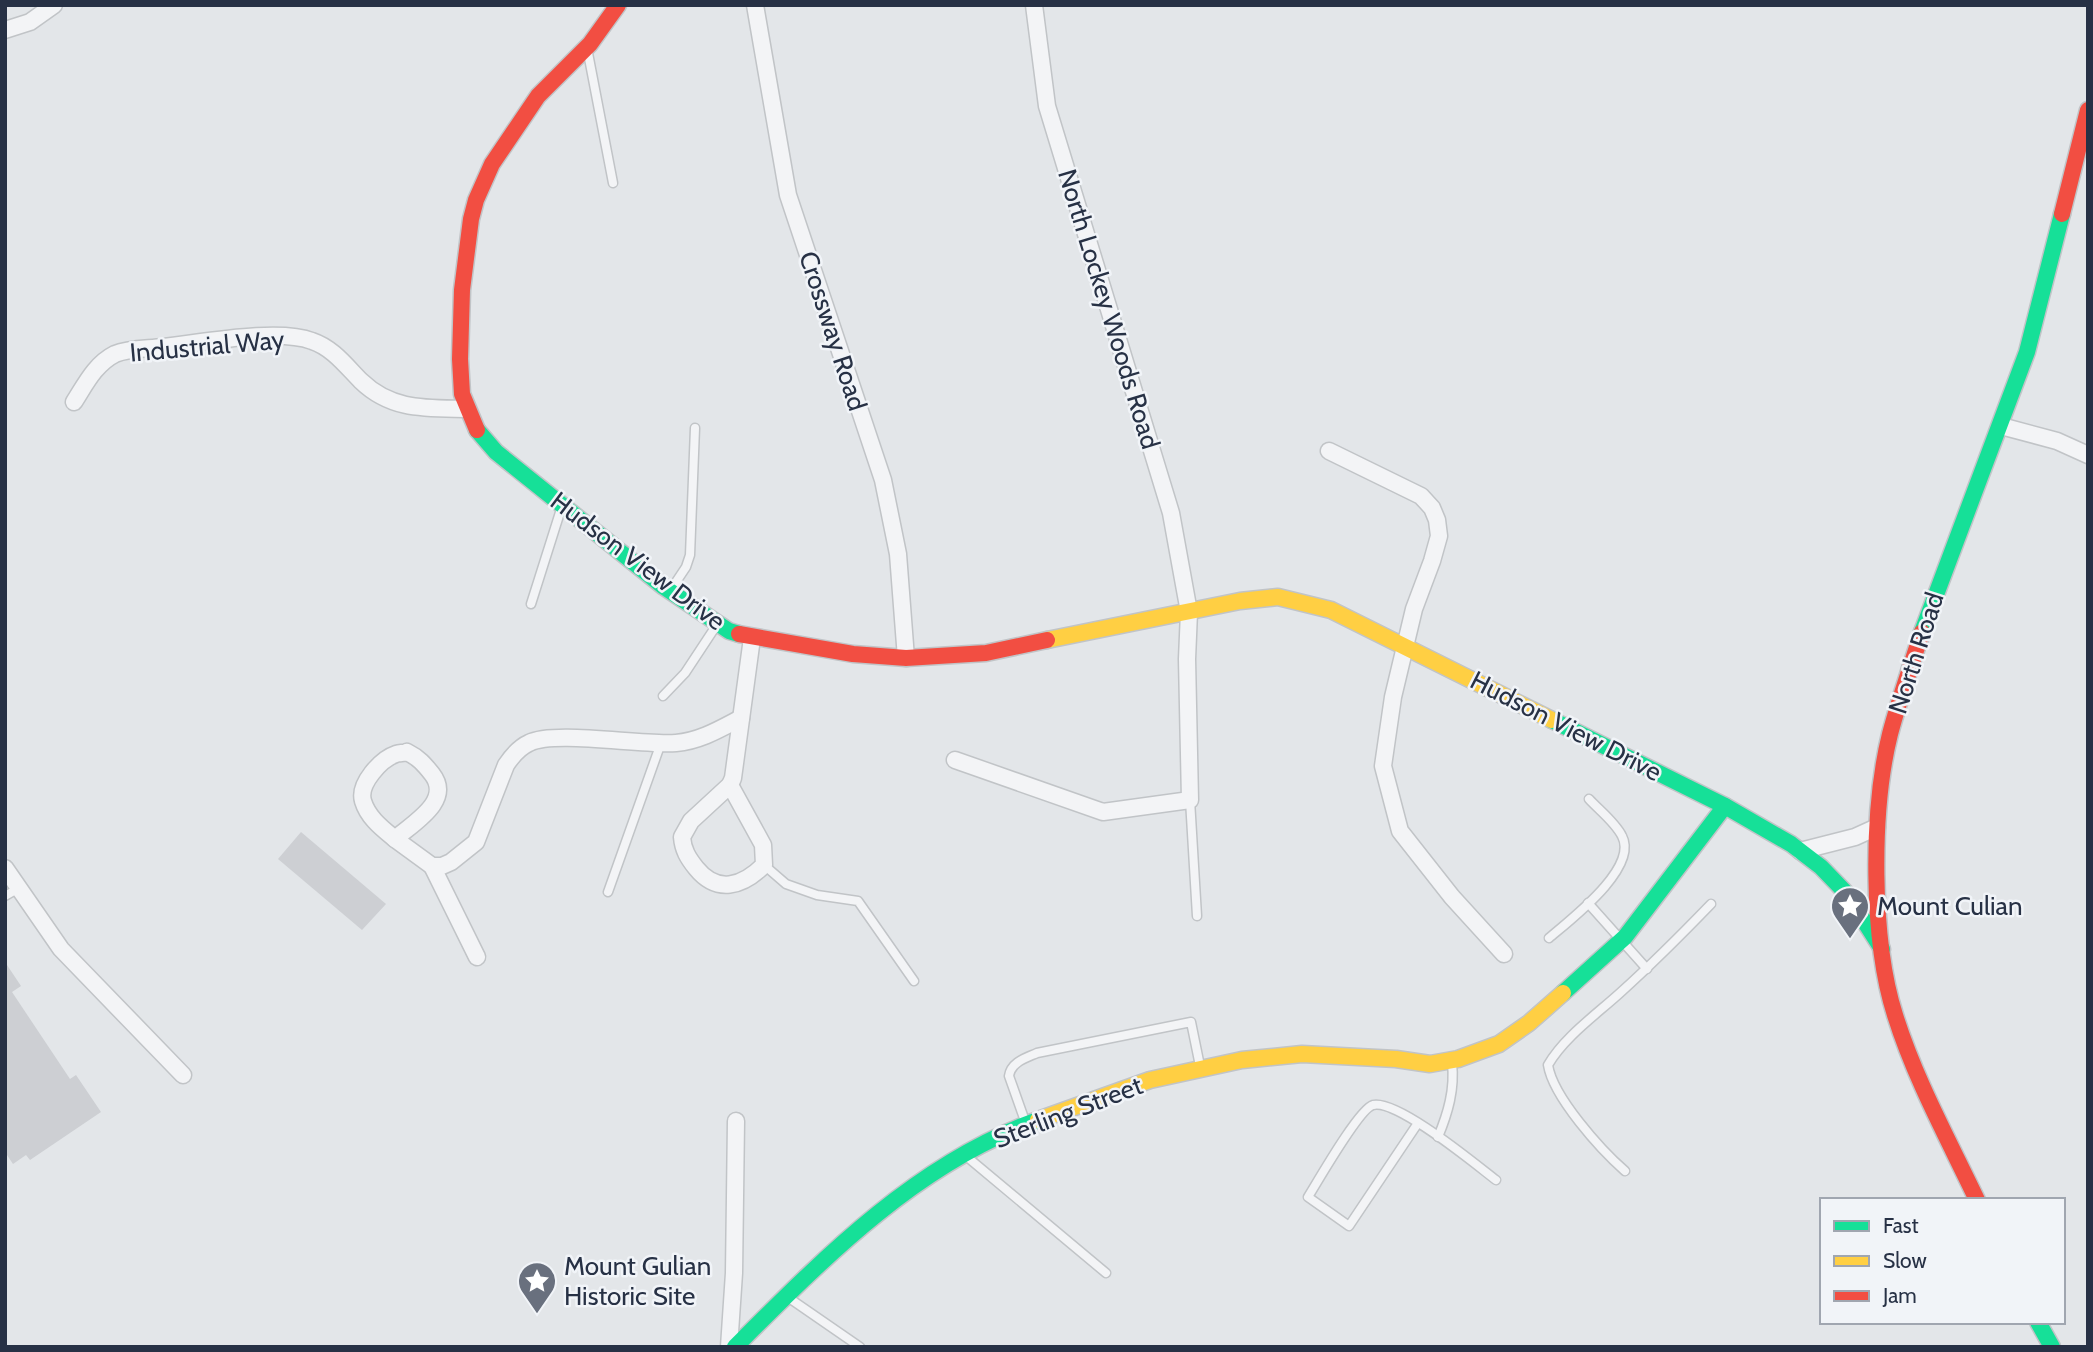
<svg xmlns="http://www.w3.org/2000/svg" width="2093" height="1352" font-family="Cabin,sans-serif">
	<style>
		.building { fill: #cdcfd3 }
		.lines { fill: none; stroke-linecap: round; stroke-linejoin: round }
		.lane-casing { stroke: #c1c4c7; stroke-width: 11 }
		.street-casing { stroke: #c1c4c7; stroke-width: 19 }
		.fast-casing { stroke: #c1c4c7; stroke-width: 19 }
		.slow-casing { stroke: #c1c4c7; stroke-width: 19 }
		.jam-casing { stroke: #c1c4c7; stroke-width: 19 }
		.lane { stroke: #f3f4f6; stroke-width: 8 }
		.street { stroke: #f3f4f6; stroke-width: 16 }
		.fast { stroke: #16e098; stroke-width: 16 }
		.slow { stroke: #ffcf43; stroke-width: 16 }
		.jam { stroke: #f24e42; stroke-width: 16 }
		.labels { text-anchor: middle; stroke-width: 5; stroke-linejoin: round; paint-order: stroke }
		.street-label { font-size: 26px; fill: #273145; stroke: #f1f4f8 }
		.poi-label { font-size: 26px; fill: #273145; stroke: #f1f4f8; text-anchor: start }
	</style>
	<rect width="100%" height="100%" fill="#e3e6e9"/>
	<!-- building -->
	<g class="building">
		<path d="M301,832l85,72 -24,26 -84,-71z"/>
		<path d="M5,962l16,24 -9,6 58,87 6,-4 25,37 -71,48 -4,-5 -13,9 -8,-12z"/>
	</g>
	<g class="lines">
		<defs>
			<g id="lane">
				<path d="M588,53l25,130"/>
				<path d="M672,588l14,-21 4,-12 5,-127"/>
				<path d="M531,604l31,-98"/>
				<path d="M663,696l22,-23 31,-47"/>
				<path d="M1190,800l7,116"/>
				<path d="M764,865l22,19 31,11 41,6 56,80"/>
				<path d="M608,892l53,-149"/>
				<path d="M5,896l14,-8"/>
				<path d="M1588,903l59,66"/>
				<path d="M1549,938c21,-18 90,-70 73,-102 -7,-14 -23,-26 -33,-37"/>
				<path d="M1025,1121l-16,-45c2,-14 17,-18 28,-23l154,-31 9,44"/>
				<path d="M1418,1123l-69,103 -41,-29c10,-16 51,-88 65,-92 24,-6 102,59 123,75"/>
				<path d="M1438,1137c10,-24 17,-48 14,-74"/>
				<path d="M966,1156l140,117"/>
				<path d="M1625,1171c-24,-21 -72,-74 -77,-106 16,-28 49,-51 73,-73 31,-28 61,-58 90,-88"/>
				<path d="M789,1298l71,49"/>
			</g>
			<g id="street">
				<path d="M755,5l33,190 95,285 15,74 8,104"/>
				<path d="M5,30l25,-8 24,-17"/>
				<path d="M74,402c11,-17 21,-38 41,-48 14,-6 33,-5 48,-7 38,-4 115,-19 149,-6 21,7 34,25 49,40 31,30 66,27 106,28"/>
				<path d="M2001,426l56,15 31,14"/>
				<path d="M1329,451l92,45 11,12 5,12 2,16 -7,25 -18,48 -21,88 -10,69 17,65 52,66 52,57"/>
				<path d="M407,752c12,6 17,12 25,22 21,27 -19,49 -37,65 -12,-10 -27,-21 -32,-38 -5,-17 18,-42 33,-47 1,-1 10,-1 11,-2z"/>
				<path d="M955,760l148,52 87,-12 -3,-141 2,-47 -18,-99 -124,-407 -13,-101"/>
				<path d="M730,785l33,60 1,20c-22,22 -47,29 -68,3 -8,-10 -13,-18 -14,-31l9,-16z"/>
				<path d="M730,785l3,-7 19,-140"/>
				<path d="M395,839l37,27h10l9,-4 25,-20 30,-77c6,-9 14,-18 23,-22 26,-13 113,3 147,0 24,-2 44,-14 65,-25"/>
				<path d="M1800,851l55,-14 22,-10"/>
				<path d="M432,866l45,91"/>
				<path d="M5,868l56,81 122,126"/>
				<path d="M729,1347l5,-74 2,-152"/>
			</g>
			<g id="fast">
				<path d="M477,430l19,22 168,135 65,44 10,3"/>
				<path d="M1922,632l105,-280 35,-138"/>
				<path d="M1552,720l173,86 66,38 30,23 26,27 35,55"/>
				<path d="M1563,993l62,-56 100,-131"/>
				<path d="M2038,1322l14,25"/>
				<path d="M735,1347c89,-89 182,-184 303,-227"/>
			</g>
			<g id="slow">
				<path d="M1047,640l193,-39 38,-4 53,13 221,110"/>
				<path d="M1038,1120l112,-40 92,-20 60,-6 94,5 34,5 28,-5 41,-15 30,-21 34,-30"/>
			</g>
			<g id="jam">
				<path d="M2062,214l26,-104"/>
				<path d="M477,430l-15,-36 -2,-35 2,-69 9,-71 5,-19 16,-36 46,-68 52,-52 28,-39"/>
				<path d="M1922,632c-11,34 -23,68 -32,102 -19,76 -19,206 5,281 20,64 53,124 82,185"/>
				<path d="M739,634l114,20 53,4 80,-5 61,-13"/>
			</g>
		</defs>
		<!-- lane casing -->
		<use href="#lane" class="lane-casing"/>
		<!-- street casing -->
		<use href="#street" class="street-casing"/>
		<!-- fast casing -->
		<use href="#fast" class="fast-casing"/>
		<!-- slow casing -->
		<use href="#slow" class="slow-casing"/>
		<!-- jam casing -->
		<use href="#jam" class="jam-casing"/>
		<!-- lane -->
		<use href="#lane" class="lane"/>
		<!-- street -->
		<use href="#street" class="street"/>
		<!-- fast -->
		<use href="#fast" class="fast"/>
		<!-- slow -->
		<use href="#slow" class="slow"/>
		<!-- jam -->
		<use href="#jam" class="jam"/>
	</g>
	<!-- icons -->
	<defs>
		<symbol id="sight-pin" viewBox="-11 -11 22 30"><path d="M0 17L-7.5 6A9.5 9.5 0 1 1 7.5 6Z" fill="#69707e" stroke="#f1f4f8"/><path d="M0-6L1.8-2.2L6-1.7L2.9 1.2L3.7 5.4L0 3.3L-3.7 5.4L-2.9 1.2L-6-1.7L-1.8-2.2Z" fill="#fff"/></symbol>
	</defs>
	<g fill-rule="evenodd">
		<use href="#sight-pin" x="1828" y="884" width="44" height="60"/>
		<use href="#sight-pin" x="515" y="1259" width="44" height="60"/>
	</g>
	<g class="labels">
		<!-- street labels -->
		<g class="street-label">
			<text transform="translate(1109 309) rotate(73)" y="9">North Lockey Woods Road</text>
			<text transform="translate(833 331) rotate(72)" y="9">Crossway Road</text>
			<text transform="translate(207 346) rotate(-5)" y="9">Industrial Way</text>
			<text transform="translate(638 561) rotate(37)" y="9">Hudson View Drive</text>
			<text transform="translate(1916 653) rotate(-72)" y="9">North Road</text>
			<text transform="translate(1566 726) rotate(27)" y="9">Hudson View Drive</text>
			<text transform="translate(1068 1112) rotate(-21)" y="9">Sterling Street</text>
		</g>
		<!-- poi labels -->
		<g class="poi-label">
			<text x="1877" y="915">Mount Culian</text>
			<text x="564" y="1275">Mount Gulian<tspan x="564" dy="30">Historic Site</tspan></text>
		</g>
	</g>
	<!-- border -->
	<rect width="2093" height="1352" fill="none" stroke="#273145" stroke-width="14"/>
	<!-- legend -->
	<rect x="1820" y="1198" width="245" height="126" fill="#f1f4f8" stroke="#a0a6b0" stroke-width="2"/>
	<rect x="1834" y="1221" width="35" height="10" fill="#16e098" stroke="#a0a6b0" stroke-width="2"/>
	<text x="1883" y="1233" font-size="21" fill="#273145">Fast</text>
	<rect x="1834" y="1256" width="35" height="10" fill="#ffcf43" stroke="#a0a6b0" stroke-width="2"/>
	<text x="1883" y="1268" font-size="21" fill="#273145">Slow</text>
	<rect x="1834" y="1291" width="35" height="10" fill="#f24e42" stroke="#a0a6b0" stroke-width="2"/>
	<text x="1883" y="1303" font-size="21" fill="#273145">Jam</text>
</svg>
